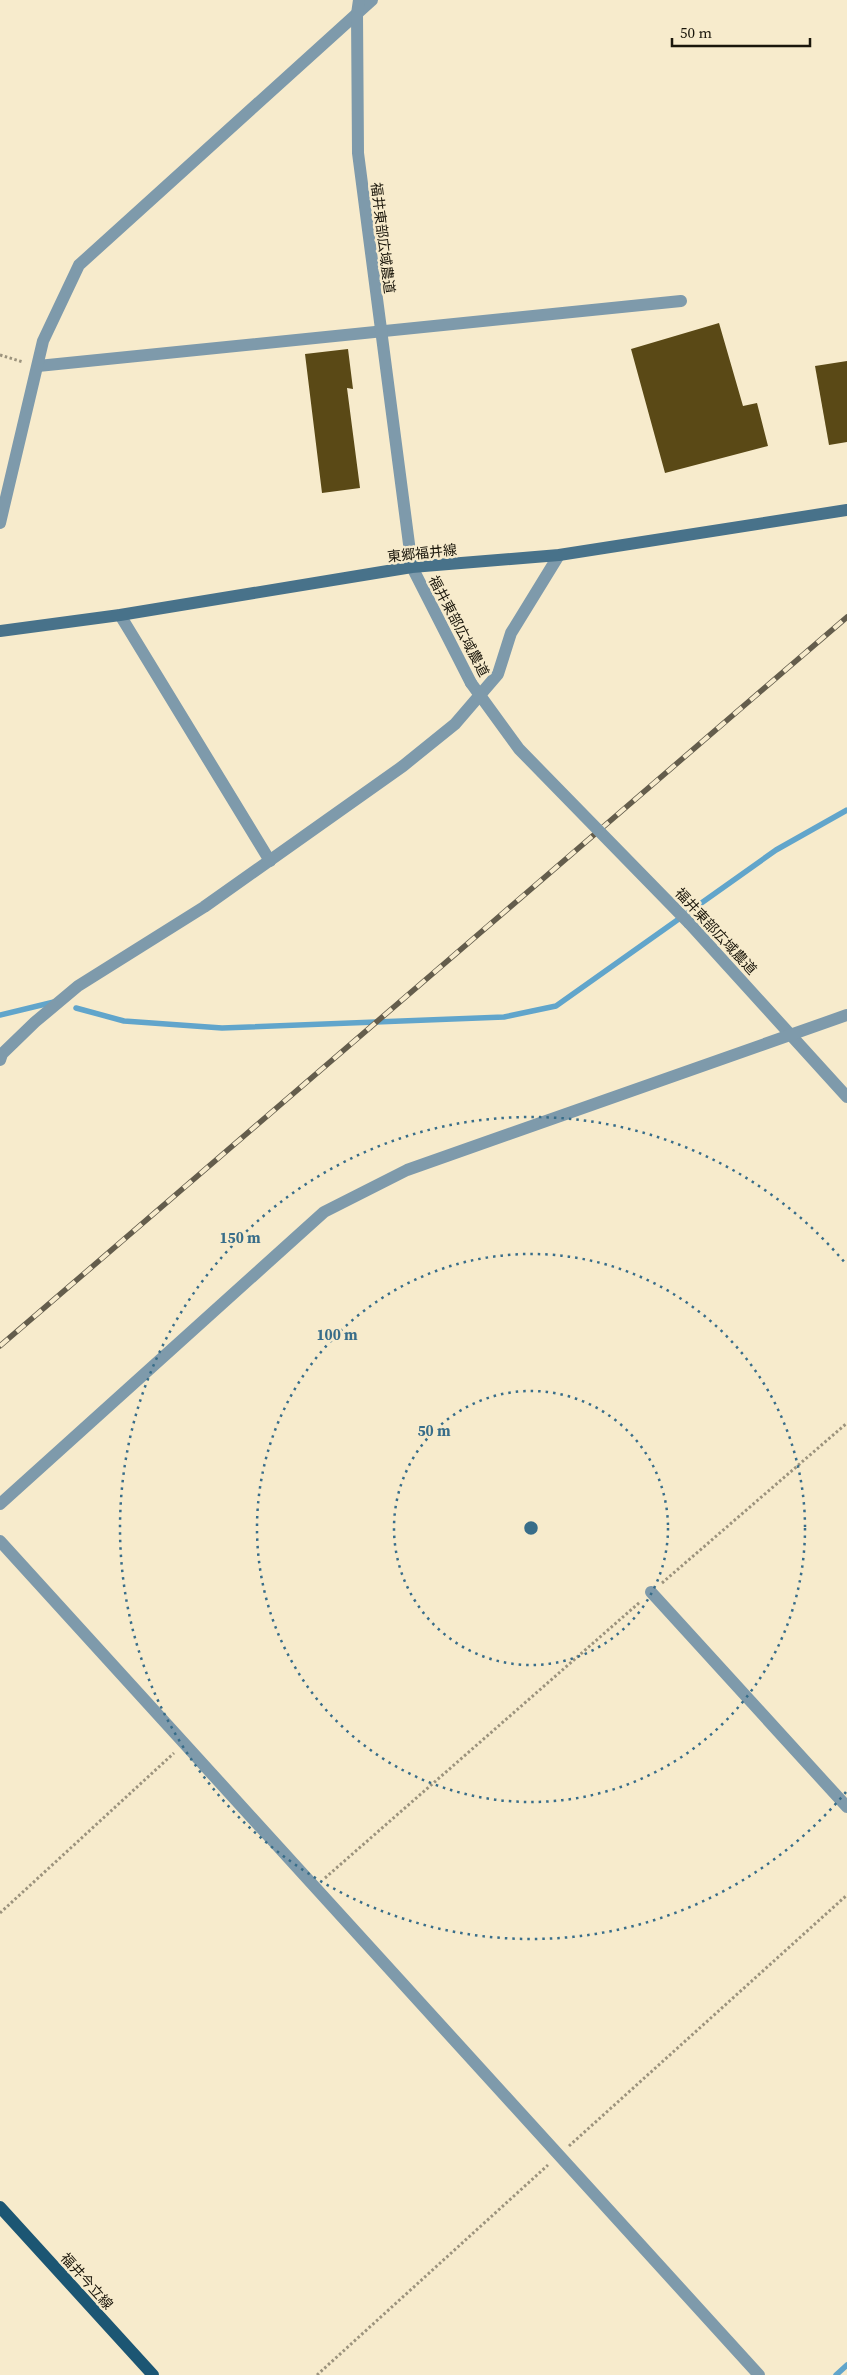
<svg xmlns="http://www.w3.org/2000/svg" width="847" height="2375" font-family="'Source Serif 4','Noto Sans JP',serif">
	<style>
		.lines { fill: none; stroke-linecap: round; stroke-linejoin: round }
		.stream { stroke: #61a5cb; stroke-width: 5.5 }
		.building { fill: #5a4916 }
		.path { stroke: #9c937d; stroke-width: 3; stroke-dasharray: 2.5 2.5; stroke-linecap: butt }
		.minor { stroke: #7e9aab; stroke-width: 12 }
		.tertiary { stroke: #7e9aab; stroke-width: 12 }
		.secondary { stroke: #48728a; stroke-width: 12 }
		.primary { stroke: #1c5673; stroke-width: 12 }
		.rail-casing { stroke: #645d4c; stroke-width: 5.5 }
		.rail { stroke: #f7ebcc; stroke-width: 4; stroke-dasharray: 11; stroke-linecap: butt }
		.tertiary-bridge { stroke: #7e9aab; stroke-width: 12 }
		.ring { fill: none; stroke: #386d89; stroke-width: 2.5; stroke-dasharray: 2.5 5 }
		.labels { text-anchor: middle; stroke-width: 5; stroke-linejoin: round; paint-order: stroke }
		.street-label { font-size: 14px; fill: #1a160b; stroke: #f7ebcc }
		.centre { fill: #386d89; stroke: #f7ebcc; stroke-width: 2.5 }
		.ring-label { font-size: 15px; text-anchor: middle; font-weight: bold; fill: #386d89; stroke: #f7ebcc; stroke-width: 5; stroke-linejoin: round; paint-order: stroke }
	</style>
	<rect width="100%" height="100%" fill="#f7ebcc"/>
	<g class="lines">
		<!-- stream -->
		<g class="stream">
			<path d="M76,1008l48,13 98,7 282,-11 52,-11 220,-156 71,-40"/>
			<path d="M0,1015l54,-13"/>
			<path d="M836,2375l11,-10"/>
		</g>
	</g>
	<!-- building -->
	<g class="building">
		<path d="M719,323l24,83 14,-3 11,43 -103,27 -34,-124z"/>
		<path d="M348,349l5,40 -6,-1 13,100 -38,5 -17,-139z"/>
		<path d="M847,361v81l-18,3 -14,-79z"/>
	</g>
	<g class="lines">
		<!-- path -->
		<g class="path">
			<path d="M0,355l23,7"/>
			<path d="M662,1583l185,-160"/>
			<path d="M325,1878l315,-276"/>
			<path d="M0,1913l174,-160"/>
			<path d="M569,2146l278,-251"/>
			<path d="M317,2375l231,-210"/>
		</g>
		<!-- minor -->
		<g class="minor">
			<path d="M38,366l643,-65"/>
			<path d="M0,523l43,-182 36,-76 293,-265"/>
			<path d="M120,615l150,246"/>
			<path d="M0,1060l2,-6 33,-32 43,-36 126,-79 199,-141 52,-42 43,-50 13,-41 48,-78"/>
			<path d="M0,1541l759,834"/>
			<path d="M651,1592l196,215"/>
		</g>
		<!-- tertiary -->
		<g class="tertiary">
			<path d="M359,0l-2,14 1,139 54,414 59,116"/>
			<path d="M689,923l158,174"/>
			<path d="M0,1504l324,-292 83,-42 440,-155"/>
		</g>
		<!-- secondary -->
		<path class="secondary" d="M0,631l120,-16 292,-48 147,-12 288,-45"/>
		<!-- primary -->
		<path class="primary" d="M0,2207l153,168"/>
		<defs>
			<path id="rail" d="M0,1346l847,-729"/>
		</defs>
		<!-- rail casing -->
		<use href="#rail" class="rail-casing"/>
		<!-- rail -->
		<use href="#rail" class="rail"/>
		<!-- tertiary-bridge -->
		<path class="tertiary-bridge" d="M471,683l48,66 170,174"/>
	</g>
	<!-- distance rings -->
	<g class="ring">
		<circle cx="531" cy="1528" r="137"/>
		<circle cx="531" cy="1528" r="274"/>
		<path d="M846 1792A411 411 0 1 1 846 1264"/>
	</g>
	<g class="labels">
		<!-- street labels -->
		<g class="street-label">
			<text transform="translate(383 238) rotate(83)" y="5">福井東部広域農道</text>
			<text transform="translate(422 553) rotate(-6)" y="5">東郷福井線</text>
			<text transform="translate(459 626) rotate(62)" y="5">福井東部広域農道</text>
			<text transform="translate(716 931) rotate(47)" y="5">福井東部広域農道</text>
			<text transform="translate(87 2281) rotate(48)" y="5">福井今立線</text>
		</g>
	</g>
	<circle cx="531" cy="1528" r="8" class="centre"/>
	<g class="ring-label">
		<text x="240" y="1243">150 m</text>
		<text x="337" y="1340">100 m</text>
		<text x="434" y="1436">50 m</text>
	</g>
	<!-- scale -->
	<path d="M672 38v8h138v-8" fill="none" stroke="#1a160b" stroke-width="2.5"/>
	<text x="680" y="38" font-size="15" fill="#1a160b" stroke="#f7ebcc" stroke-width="4" paint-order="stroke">50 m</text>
</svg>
